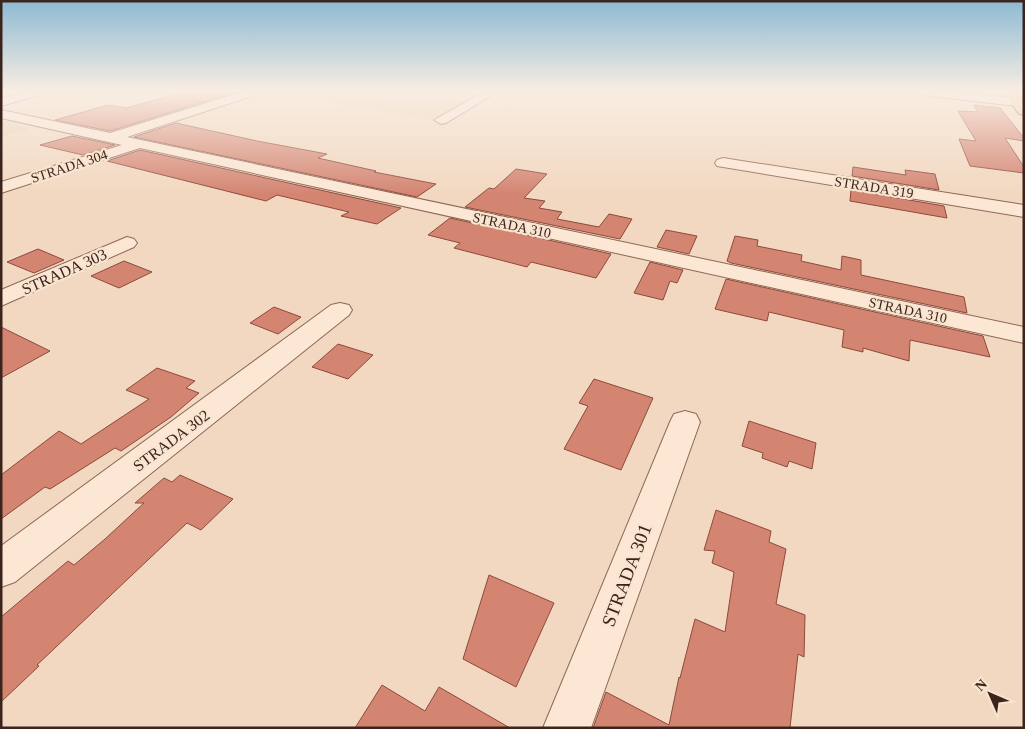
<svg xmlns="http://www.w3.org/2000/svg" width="1025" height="729" font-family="Georgia,serif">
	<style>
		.farmland { fill: #e8d2ad }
		.building { fill: #d48572; stroke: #8e493a }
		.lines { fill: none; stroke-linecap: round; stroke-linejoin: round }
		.minor-casing { stroke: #8d6756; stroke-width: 2 }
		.major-casing { stroke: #5a372b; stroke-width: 2 }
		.minor { fill: #fce7d4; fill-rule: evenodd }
		.major { fill: #f9c394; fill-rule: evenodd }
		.labels { text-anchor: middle; stroke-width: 4.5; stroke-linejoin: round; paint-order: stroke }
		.far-street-label { font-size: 14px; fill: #3b241c; stroke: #f9e4d0 }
		.street-label { font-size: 16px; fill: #3b241c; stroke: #f9e4d0 }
		.near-street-label { font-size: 19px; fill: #3b241c; stroke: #f9e4d0 }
	</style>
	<rect width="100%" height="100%" fill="#f2d8c0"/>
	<!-- farmland -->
	<g class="farmland">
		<path d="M276,92h210l-55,28z"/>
		<path d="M1,121l29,8 -29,8z"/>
	</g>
	<!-- building -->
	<g class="building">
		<path d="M184,92h52l-126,39 -55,-11 53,-15 19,3z"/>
		<path d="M974,105l26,3 24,30v3l-19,-3 19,29v6l-54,-7 -11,-27 17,2 -18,-30 20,1z"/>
		<path d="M176,123l81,18 70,13 -9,4 58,13 -2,1 62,12 -19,13 -283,-60z"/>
		<path d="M72,136l43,9 -32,10 -43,-10z"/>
		<path d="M140,150l261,58 -24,16 -36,-8 8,-4 -72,-17 -11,6 -159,-40z"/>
		<path d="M853,167l53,8 -1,-5 30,4 4,16 -87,-14z"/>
		<path d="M516,169l31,5 -23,24 21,3 -6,7 23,4 -5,7 42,8 10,-13 23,5 -12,20 -155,-32 24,-19 5,1z"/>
		<path d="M851,190l93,16 3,12 -97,-17z"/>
		<path d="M450,218l161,36 -15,24 -65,-16 -4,5 -73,-19 6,-5 -32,-8z"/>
		<path d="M666,230l31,6 -8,18 -32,-7z"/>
		<path d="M735,236l23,4 -1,6 45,9 -1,6 40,9 1,-14 19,4v15l103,22 3,16 -236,-50 -4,-2z"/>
		<path d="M38,249l26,11 -30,13 -27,-11z"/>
		<path d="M124,261l28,11 -33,16 -28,-12z"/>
		<path d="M650,262l33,8 -6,13 -7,-2 -7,19 -29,-7z"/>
		<path d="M726,279l257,57 7,21 -80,-17 -1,21 -46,-13v4l-21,-5 2,-17 -75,-18 -2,9 -52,-12z"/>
		<path d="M274,307l27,10 -23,17 -28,-11z"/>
		<path d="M1,327l49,24 -49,27z"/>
		<path d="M338,344l35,11 -25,24 -36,-12z"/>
		<path d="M157,368l38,13 -9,7 13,5 -28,24 -50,34 -6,-3 -65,41 -5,-2 -44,32v-44l58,-44 22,13 68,-45 -23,-9z"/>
		<path d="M594,379l59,19 -32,72 -57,-21 24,-43 -9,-3z"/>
		<path d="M749,421l67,22 -4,26 -23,-8 -2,6 -25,-9 1,-5 -21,-7z"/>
		<path d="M180,475l53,24 -32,31 -14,-7 -150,142 2,1 -38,36v-85l67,-56 6,4 31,-26 39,-36h-9l29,-25 8,4z"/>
		<path d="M716,510l55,21 -2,11 17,7 -10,55 29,11 -1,42 -6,-3 -8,74h-197l13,-36 63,33 10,-48 1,1 15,-59 30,13 9,-60 -22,-9 3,-12 -11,-1z"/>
		<path d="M489,575l65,28 -38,84 -53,-28z"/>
		<path d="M382,685l43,26 14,-24 71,41h-155z"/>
	</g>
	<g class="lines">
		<defs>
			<g id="minor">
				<path d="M26,92h19l-2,2 -42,12v-8z"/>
				<path d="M242,92h18l-2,2 -131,43 897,190v16l-884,-195 -139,45v-11l121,-37 -121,-27v-8l109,23z"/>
				<path d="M483,92h14l-51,31 -5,1 -7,-4z"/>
				<path d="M916,92h38l63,6 6,4 -6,4 -95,-11z"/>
				<path d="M723,158l301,47v12l-307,-51 -2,-3 2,-3z"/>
				<path d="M127,237l7,2 3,4 -3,4 -133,59v-16z"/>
				<path d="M340,303l9,2 3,5 -3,5 -334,267 -14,5v-41l330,-241z"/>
				<path d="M685,411l11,3 4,8 -109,306h-48l127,-306 4,-8z"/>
			</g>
			<path id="major" d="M1003,92h12l9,10v13l-5,-1z"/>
		</defs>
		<!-- minor casing -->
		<use href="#minor" class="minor-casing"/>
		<!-- major casing -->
		<use href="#major" class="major-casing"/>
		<!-- minor -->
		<use href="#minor" class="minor"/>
		<!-- major -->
		<use href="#major" class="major"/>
	</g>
	<!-- sky -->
	<linearGradient id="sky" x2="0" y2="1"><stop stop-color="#8cbad3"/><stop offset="0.47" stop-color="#f9ede3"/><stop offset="1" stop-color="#f9ede3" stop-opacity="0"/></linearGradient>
	<rect width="1025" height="194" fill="url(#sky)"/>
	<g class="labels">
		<!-- far-street labels -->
		<g class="far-street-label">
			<text transform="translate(69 166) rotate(-18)" y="5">STRADA 304</text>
			<text transform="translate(874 187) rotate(9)" y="5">STRADA 319</text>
			<text transform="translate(512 225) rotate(12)" y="5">STRADA 310</text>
			<text transform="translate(908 310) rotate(12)" y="5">STRADA 310</text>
		</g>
		<!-- street labels -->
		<g class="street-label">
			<text transform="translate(64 271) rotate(-24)" y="6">STRADA 303</text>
			<text transform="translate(171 440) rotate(-37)" y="6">STRADA 302</text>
		</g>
		<!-- near-street labels -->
		<g class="near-street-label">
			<text transform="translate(626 575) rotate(-69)" y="7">STRADA 301</text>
		</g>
	</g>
	<!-- border -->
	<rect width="1025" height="729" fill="none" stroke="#3b241c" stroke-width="5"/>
	<!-- north arrow -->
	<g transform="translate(990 694) rotate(315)" stroke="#f9e4d0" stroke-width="4" paint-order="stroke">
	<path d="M0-4L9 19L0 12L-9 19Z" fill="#3b241c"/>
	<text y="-8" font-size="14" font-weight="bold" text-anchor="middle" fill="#3b241c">N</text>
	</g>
</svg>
